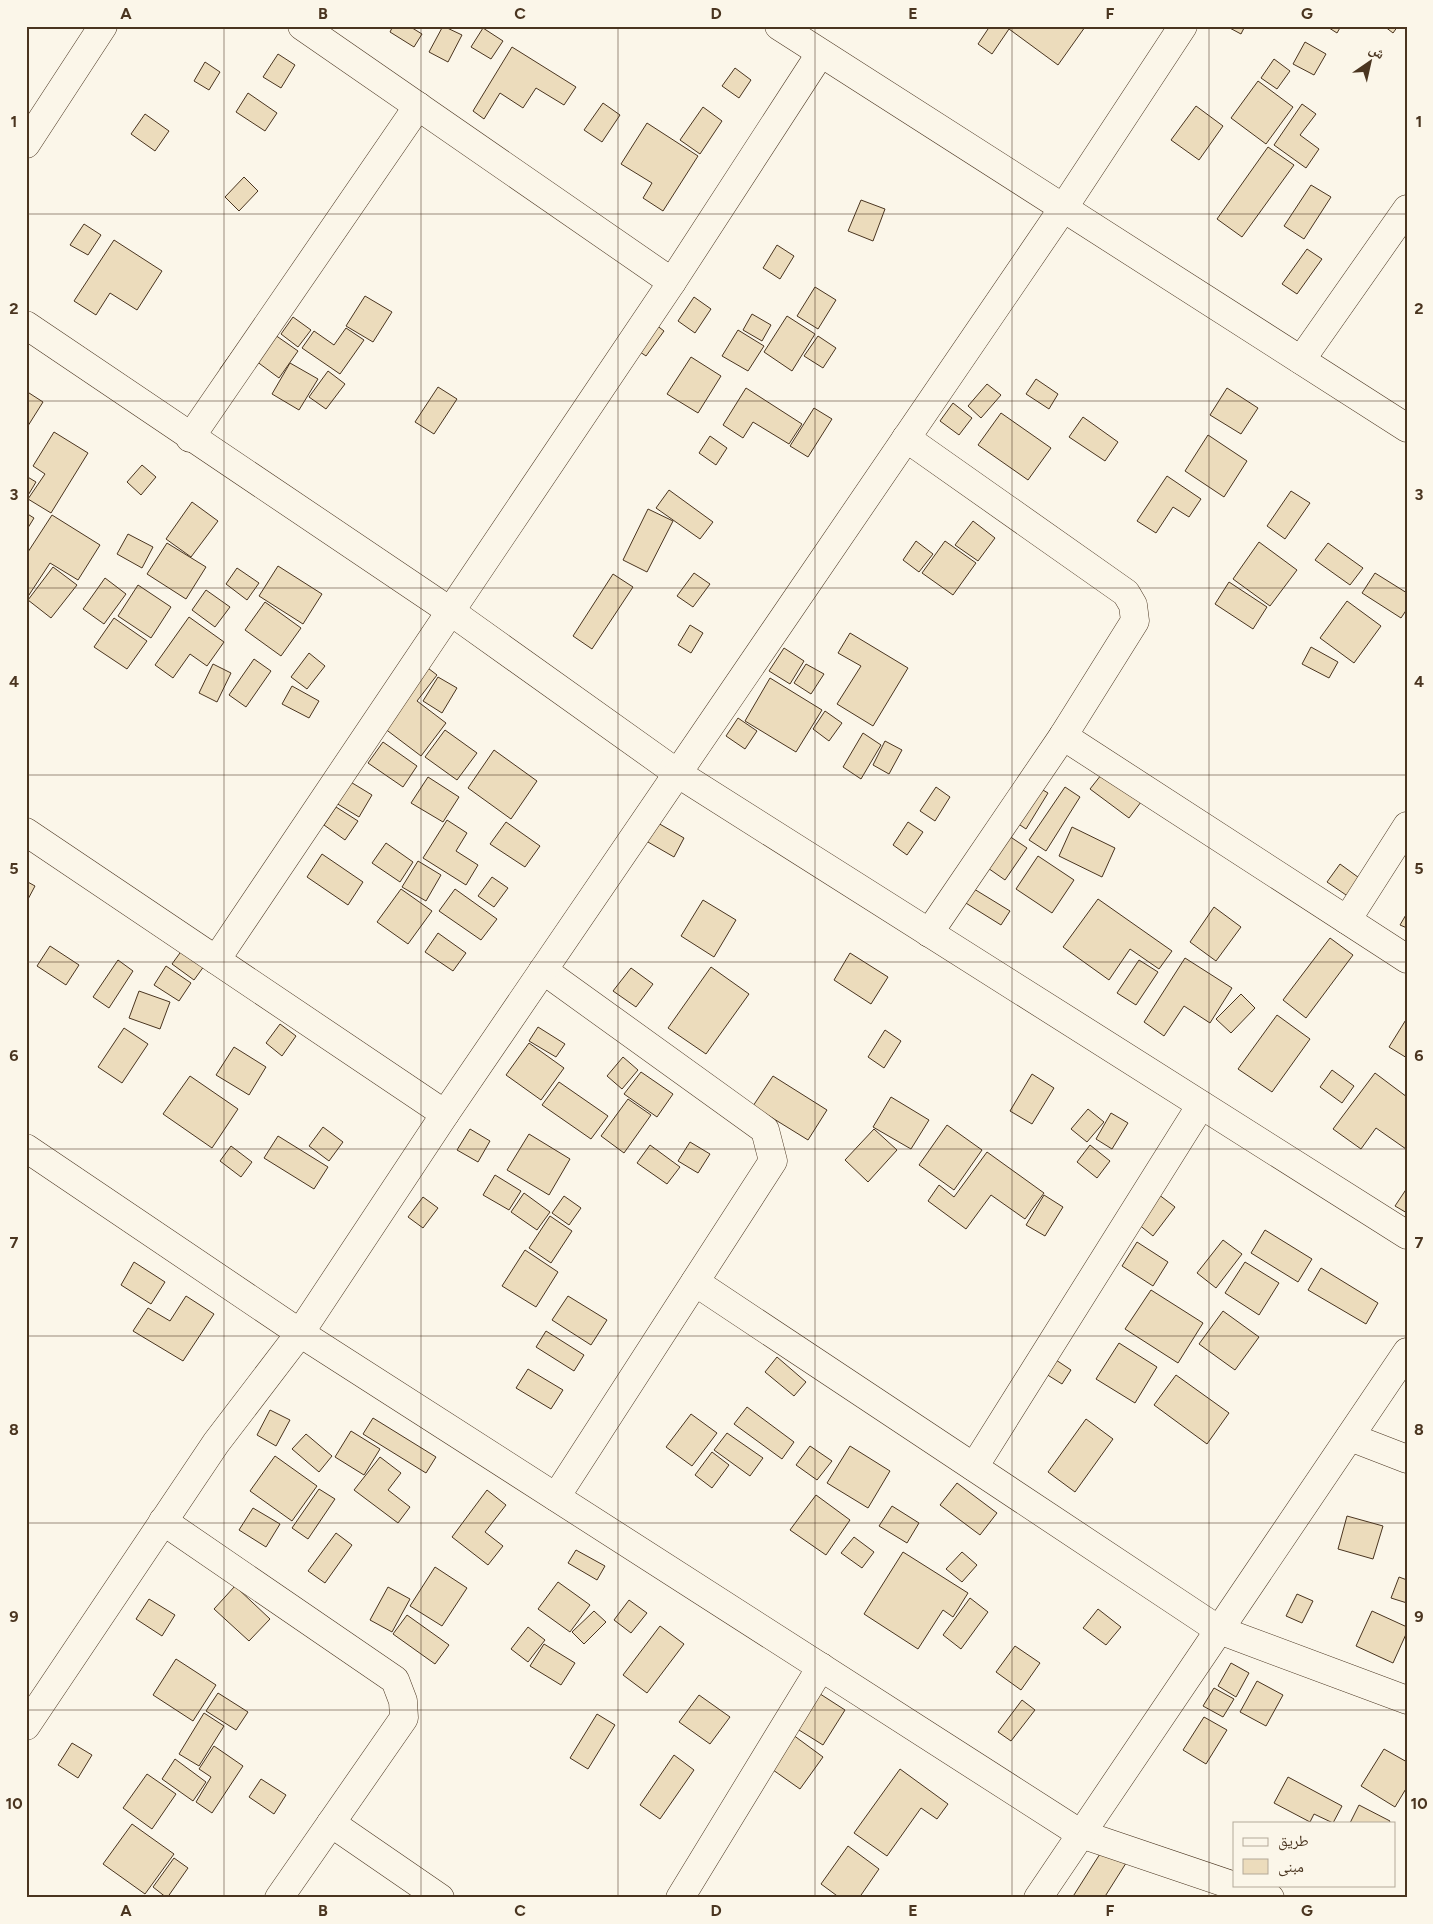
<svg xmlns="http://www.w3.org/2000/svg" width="1433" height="1924" font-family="Figtree,'Noto Naskh Arabic',sans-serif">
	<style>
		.building { fill: #ecdcbc; stroke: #4a3520 }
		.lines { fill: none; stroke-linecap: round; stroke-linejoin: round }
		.minor-casing { stroke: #4a3520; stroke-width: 29 }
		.minor { stroke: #fbf6e9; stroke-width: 28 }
		.grid { fill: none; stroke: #4a3520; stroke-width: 1; stroke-opacity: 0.55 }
		.neatline { fill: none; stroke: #4a3520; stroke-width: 2 }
		.grid-label { font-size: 16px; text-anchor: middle; font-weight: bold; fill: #4a3520 }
	</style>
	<rect width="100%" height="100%" fill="#fbf6e9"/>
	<!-- building -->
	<g class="building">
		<path d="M393,26h16l13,8 -8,13 -24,-15z"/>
		<path d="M443,26l19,9 -14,27 -19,-10z"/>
		<path d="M990,26h94l1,1 -27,38 -49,-36 -17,25 -14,-10z"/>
		<path d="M1226,26h19l-4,8z"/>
		<path d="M1326,26h15l-4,7z"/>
		<path d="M1384,26h14l-5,7z"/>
		<path d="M483,28l20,13 -12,18 -20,-12z"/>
		<path d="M1305,42l21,12 -12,21 -21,-11z"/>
		<path d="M512,47l64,40 -12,18 -28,-17 -13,20 -23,-15 -16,26 -11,-8z"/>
		<path d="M278,54l17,11 -14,23 -18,-11z"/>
		<path d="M1274,59l16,12 -13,18 -16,-11z"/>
		<path d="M205,62l15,10 -11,18 -15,-9z"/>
		<path d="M735,68l16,12 -12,18 -17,-12z"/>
		<path d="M1258,81l35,26 -27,37 -35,-26z"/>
		<path d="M248,93l29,20 -12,18 -29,-19z"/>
		<path d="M603,103l17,12 -18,27 -18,-12z"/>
		<path d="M1302,104l14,10 -16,21 19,14 -13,19 -32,-23z"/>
		<path d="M1196,106l27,20 -24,34 -28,-20z"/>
		<path d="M703,107l19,14 -22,33 -20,-14z"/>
		<path d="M145,114l24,17 -14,20 -24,-17z"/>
		<path d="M647,123l51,33 -35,55 -20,-13 9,-15 -31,-19z"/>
		<path d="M1268,147l26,18 -52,72 -25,-18z"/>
		<path d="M244,177l14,14 -19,20 -14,-14z"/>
		<path d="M1311,185l20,12 -27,42 -20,-13z"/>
		<path d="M861,200l24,9 -12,32 -25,-10z"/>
		<path d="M84,224l17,11 -13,20 -18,-10z"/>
		<path d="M114,240l48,31 -25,39 -27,-17 -14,22 -22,-14z"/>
		<path d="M777,245l17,11 -14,23 -17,-11z"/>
		<path d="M1307,249l15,10 -25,35 -15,-10z"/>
		<path d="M815,287l21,13 -18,29 -21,-13z"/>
		<path d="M365,296l27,16 -19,30 -27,-16z"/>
		<path d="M694,297l17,12 -16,24 -17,-12z"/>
		<path d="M752,314l19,11 -9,16 -19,-11z"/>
		<path d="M787,316l28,18 -23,37 -28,-19z"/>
		<path d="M293,317l18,13 -13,17 -17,-13z"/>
		<path d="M647,318l17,13 -18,25 -18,-12z"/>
		<path d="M255,321l43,30 -19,27 -23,-17 -16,23 -20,-15z"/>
		<path d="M346,328l18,12 -24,34 -38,-26 12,-17 20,14z"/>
		<path d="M738,330l26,16 -16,25 -26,-15z"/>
		<path d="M818,336l18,12 -13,20 -19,-12z"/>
		<path d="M691,357l30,19 -23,37 -31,-19z"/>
		<path d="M290,363l28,16 -19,31 -27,-16z"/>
		<path d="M328,371l17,13 -19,25 -17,-12z"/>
		<path d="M1036,379l22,15 -9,15 -23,-15z"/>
		<path d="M987,384l14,11 -20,23 -13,-12z"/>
		<path d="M438,387l19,12 -23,35 -19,-12z"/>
		<path d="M746,388l56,36 -13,20 -36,-22 -10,16 -20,-13z"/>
		<path d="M1227,388l31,20 -17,26 -31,-19z"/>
		<path d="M26,391l17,11 -17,27z"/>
		<path d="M953,403l19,15 -13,17 -19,-14z"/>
		<path d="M814,408l18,11 -24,38 -18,-11z"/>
		<path d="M1001,413l50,35 -23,32 -50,-35z"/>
		<path d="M1083,417l35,25 -13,19 -36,-24z"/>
		<path d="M54,432l34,21 -37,60 -23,-14 17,-25 -12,-8z"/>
		<path d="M1208,435l39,26 -23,36 -39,-26z"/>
		<path d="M710,436l17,12 -11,17 -17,-12z"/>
		<path d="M142,465l14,12 -15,18 -14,-13z"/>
		<path d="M26,476l10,6 -9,15h-1z"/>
		<path d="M1167,476l34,23 -12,18 -16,-10 -17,26 -19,-12z"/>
		<path d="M669,490l44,32 -13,17 -44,-31z"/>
		<path d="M1291,491l19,12 -25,36 -18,-13z"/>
		<path d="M192,502l26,19 -27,36 -25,-18z"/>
		<path d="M648,509l25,12 -26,51 -24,-12z"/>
		<path d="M26,513l8,5 -8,13z"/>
		<path d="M52,515l48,30 -22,35 -28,-17 -23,35 -1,-43z"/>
		<path d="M973,521l22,17 -17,23 -23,-16z"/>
		<path d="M128,534l25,13 -11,21 -25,-14z"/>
		<path d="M916,541l17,13 -14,18 -16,-12z"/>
		<path d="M945,541l31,22 -23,32 -31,-22z"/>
		<path d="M1259,542l38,28 -27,36 -37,-27z"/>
		<path d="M167,543l39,24 -20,32 -39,-25z"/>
		<path d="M1328,543l35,25 -13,17 -35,-25z"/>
		<path d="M278,566l44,28 -19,30 -44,-28z"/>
		<path d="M53,567l24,18 -26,33 -23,-18z"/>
		<path d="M237,568l22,15 -12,17 -21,-16z"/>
		<path d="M694,573l16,11 -17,23 -16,-11z"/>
		<path d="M1375,573l32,20v16l-6,9 -39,-25z"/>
		<path d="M613,574l20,13 -41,62 -19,-13z"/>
		<path d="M105,578l21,16 -22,30 -21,-15z"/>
		<path d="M1229,582l38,25 -14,22 -38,-25z"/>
		<path d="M138,585l33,22 -20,31 -33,-22z"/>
		<path d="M206,590l24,17 -15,20 -23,-17z"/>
		<path d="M1347,601l34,25 -27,37 -34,-25z"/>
		<path d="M265,602l36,26 -20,28 -36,-26z"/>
		<path d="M189,617l35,25 -17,24 -17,-12 -17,24 -18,-13z"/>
		<path d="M114,618l33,23 -20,28 -33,-22z"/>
		<path d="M690,625l13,8 -12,20 -13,-8z"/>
		<path d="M850,633l58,35 -35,58 -36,-22 24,-38 -23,-13z"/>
		<path d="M1311,647l27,15 -9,16 -27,-14z"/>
		<path d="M784,648l20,13 -14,23 -21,-13z"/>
		<path d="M309,653l16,13 -18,23 -16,-12z"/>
		<path d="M254,659l17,12 -25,36 -17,-12z"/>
		<path d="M420,662l17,13 -20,26 29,22 -25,33 -45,-34z"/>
		<path d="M213,664l18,9 -14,29 -18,-9z"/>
		<path d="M806,664l18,10 -13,20 -17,-11z"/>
		<path d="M438,677l19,11 -15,25 -19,-12z"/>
		<path d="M770,678l52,32 -26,42 -51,-31z"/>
		<path d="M292,686l27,15 -10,17 -27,-14z"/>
		<path d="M825,711l17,12 -13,18 -16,-12z"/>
		<path d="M738,718l19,13 -12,18 -19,-13z"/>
		<path d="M445,730l32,23 -20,27 -32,-23z"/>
		<path d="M863,733l18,12 -20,34 -18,-12z"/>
		<path d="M885,741l17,9 -13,24 -16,-9z"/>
		<path d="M383,742l34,24 -14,21 -35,-24z"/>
		<path d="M494,750l43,31 -26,38 -43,-31z"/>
		<path d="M1105,770l39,28 -15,20 -39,-29z"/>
		<path d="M428,777l31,20 -16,25 -32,-19z"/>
		<path d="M1026,780l22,13 -22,36 -21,-14z"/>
		<path d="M349,781l23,14 -13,22 -23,-14z"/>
		<path d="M936,787l14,10 -15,24 -15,-10z"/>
		<path d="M1065,787l15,10 -34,54 -17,-11z"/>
		<path d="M336,807l22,14 -13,19 -21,-15z"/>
		<path d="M651,819l33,19 -10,19 -33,-19z"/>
		<path d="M447,820l20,13 -11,18 22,14 -12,20 -43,-27z"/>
		<path d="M506,822l34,24 -15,21 -35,-23z"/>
		<path d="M908,822l15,10 -16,23 -14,-10z"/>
		<path d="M1072,827l43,21 -13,29 -43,-21z"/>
		<path d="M997,828l30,20 -22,32 -30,-21z"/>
		<path d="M386,843l27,19 -13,20 -28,-19z"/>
		<path d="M322,854l41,28 -15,23 -41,-28z"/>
		<path d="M1038,856l36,24 -22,33 -36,-24z"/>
		<path d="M418,861l23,14 -15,26 -24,-14z"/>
		<path d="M1340,864l22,16 -13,17 -22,-15z"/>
		<path d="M492,877l16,11 -14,19 -16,-11z"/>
		<path d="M26,881l9,5 -9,17z"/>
		<path d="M961,881l49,30 -9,14 -48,-30z"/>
		<path d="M401,889l31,22 -24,33 -31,-22z"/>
		<path d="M455,889l42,30 -16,21 -42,-29z"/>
		<path d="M1098,899l74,52 -13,18 -29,-20 -21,31 -46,-33z"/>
		<path d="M703,900l33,20 -22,37 -33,-21z"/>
		<path d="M1214,907l27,20 -25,34 -26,-19z"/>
		<path d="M1407,913v15l-7,-3z"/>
		<path d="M438,933l28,20 -13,18 -28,-19z"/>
		<path d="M1330,938l23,17 -47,63 -23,-18z"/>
		<path d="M50,946l29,19 -13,20 -29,-19z"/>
		<path d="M185,946l22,16 -13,18 -22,-16z"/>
		<path d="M850,953l38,24 -17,27 -37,-24z"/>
		<path d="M1185,958l47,30 -22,35 -26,-17 -20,30 -20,-14z"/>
		<path d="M118,960l15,11 -24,37 -16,-11z"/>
		<path d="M1139,960l19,12 -22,33 -19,-12z"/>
		<path d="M166,966l25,17 -12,18 -25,-16z"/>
		<path d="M711,967l38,27 -43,60 -38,-26z"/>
		<path d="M631,968l22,16 -17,23 -23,-16z"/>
		<path d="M139,991l31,11 -10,27 -31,-11z"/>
		<path d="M1241,994l14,14 -24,25 -15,-14z"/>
		<path d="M1277,1015l33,24 -38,53 -34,-23z"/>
		<path d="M1407,1018v40l-18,-11z"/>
		<path d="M280,1024l16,12 -14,20 -16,-13z"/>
		<path d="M538,1027l27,17 -9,13 -27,-16z"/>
		<path d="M124,1028l24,16 -26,39 -24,-16z"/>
		<path d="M885,1030l16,11 -17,27 -16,-11z"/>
		<path d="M529,1043l35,25 -23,32 -35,-25z"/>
		<path d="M234,1047l32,20 -17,28 -33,-20z"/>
		<path d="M623,1057l15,13 -16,19 -15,-13z"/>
		<path d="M1332,1070l22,16 -12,17 -22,-16z"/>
		<path d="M641,1072l32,22 -16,23 -33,-23z"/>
		<path d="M1375,1073l32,24 -1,52 -30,-21 -15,21 -28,-20z"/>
		<path d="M1032,1074l22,14 -22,36 -22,-13z"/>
		<path d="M190,1076l48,33 -26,39 -49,-34z"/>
		<path d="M773,1076l54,34 -19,30 -55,-34z"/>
		<path d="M559,1082l49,34 -17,23 -49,-34z"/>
		<path d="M891,1097l38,23 -18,29 -38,-22z"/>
		<path d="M628,1099l23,16 -27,38 -23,-17z"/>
		<path d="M1088,1109l16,13 -17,20 -16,-13z"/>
		<path d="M1111,1113l17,10 -16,26 -16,-10z"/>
		<path d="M947,1125l35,25 -28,40 -35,-25z"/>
		<path d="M323,1127l20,15 -14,19 -20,-15z"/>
		<path d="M470,1129l20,12 -12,21 -21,-12z"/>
		<path d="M874,1129l23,21 -29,32 -23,-22z"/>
		<path d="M529,1134l41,25 -21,36 -42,-25z"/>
		<path d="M278,1136l50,31 -14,22 -50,-31z"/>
		<path d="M690,1142l20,12 -12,19 -20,-12z"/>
		<path d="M650,1145l30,22 -13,17 -30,-21z"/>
		<path d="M1090,1145l20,16 -13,17 -20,-16z"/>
		<path d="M231,1146l21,16 -11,15 -21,-16z"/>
		<path d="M987,1152l57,41 -19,26 -34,-24 -25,34 -38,-28 11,-16 15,12z"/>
		<path d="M495,1175l26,16 -12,19 -26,-15z"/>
		<path d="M1407,1188v25l-12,-7z"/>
		<path d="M1154,1191l21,16 -22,29 -20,-16z"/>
		<path d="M524,1193l26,19 -13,18 -26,-18z"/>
		<path d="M1044,1195l19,12 -18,29 -19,-11z"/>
		<path d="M564,1196l17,12 -12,17 -17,-12z"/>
		<path d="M423,1197l15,11 -15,20 -15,-11z"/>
		<path d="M550,1216l22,15 -21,32 -22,-15z"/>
		<path d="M1265,1230l47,29 -14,23 -47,-29z"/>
		<path d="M1223,1240l19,14 -26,34 -19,-15z"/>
		<path d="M1137,1242l31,20 -15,24 -31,-20z"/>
		<path d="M525,1250l33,22 -22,35 -34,-21z"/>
		<path d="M134,1262l31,20 -14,22 -30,-19z"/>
		<path d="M1245,1262l34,21 -20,32 -34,-22z"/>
		<path d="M1321,1268l57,35 -12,21 -58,-34z"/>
		<path d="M1151,1290l52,33 -25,40 -53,-34z"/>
		<path d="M186,1296l28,18 -31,47 -50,-30 15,-23 22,13z"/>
		<path d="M568,1296l39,24 -16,25 -39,-25z"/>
		<path d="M1223,1311l36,26 -24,33 -36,-26z"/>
		<path d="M546,1331l38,24 -10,16 -38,-24z"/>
		<path d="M1119,1343l38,24 -22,36 -39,-24z"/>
		<path d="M1047,1354l24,16 -9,14 -24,-15z"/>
		<path d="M777,1357l29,25 -12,14 -29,-24z"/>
		<path d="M528,1369l35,21 -12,19 -35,-21z"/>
		<path d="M1176,1375l53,38 -22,31 -53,-39z"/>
		<path d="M747,1407l47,35 -12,17 -48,-35z"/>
		<path d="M270,1410l20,10 -14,26 -19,-11z"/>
		<path d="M691,1414l26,19 -25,33 -26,-19z"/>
		<path d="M373,1418l63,39 -10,16 -63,-39z"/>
		<path d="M1086,1419l27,20 -38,53 -27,-20z"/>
		<path d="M351,1431l29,18 -16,26 -29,-18z"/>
		<path d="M727,1433l36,25 -13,18 -36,-26z"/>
		<path d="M306,1434l26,22 -13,16 -27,-23z"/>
		<path d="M810,1446l22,15 -15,19 -21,-15z"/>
		<path d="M850,1446l40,25 -22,37 -41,-25z"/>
		<path d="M712,1452l17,13 -17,23 -17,-13z"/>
		<path d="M275,1456l42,30 -25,35 -42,-30z"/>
		<path d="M380,1457l21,16 -13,17 22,17 -12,16 -44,-33z"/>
		<path d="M957,1483l40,30 -17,22 -40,-30z"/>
		<path d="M319,1489l16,10 -27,40 -16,-11z"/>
		<path d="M487,1490l19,15 -21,27 18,14 -15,19 -36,-28z"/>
		<path d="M816,1495l34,25 -24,35 -36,-25z"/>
		<path d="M892,1506l27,17 -12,20 -28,-17z"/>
		<path d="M253,1508l27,16 -14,23 -27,-17z"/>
		<path d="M1347,1516l36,10 -10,33 -35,-10z"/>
		<path d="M336,1533l16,12 -27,38 -17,-12z"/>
		<path d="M854,1537l20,15 -12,16 -21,-15z"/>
		<path d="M576,1550l29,16 -8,14 -29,-17z"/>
		<path d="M903,1552l65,41 -15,24 -10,-7 -25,39 -54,-35z"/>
		<path d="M962,1552l15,13 -15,17 -16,-13z"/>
		<path d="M435,1567l32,21 -25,38 -32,-20z"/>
		<path d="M1399,1577l8,3v23l-16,-5z"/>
		<path d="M558,1582l32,23 -20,27 -32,-23z"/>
		<path d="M235,1586l35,33 -21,22 -35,-32z"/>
		<path d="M388,1587l22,12 -18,33 -22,-12z"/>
		<path d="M1297,1594l16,7 -11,22 -16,-7z"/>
		<path d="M970,1598l18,14 -27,37 -18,-14z"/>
		<path d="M149,1599l26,16 -13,21 -26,-17z"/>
		<path d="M629,1600l18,13 -16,20 -17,-13z"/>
		<path d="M1098,1609l23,18 -15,18 -23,-17z"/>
		<path d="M594,1611l12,11 -22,22 -12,-12z"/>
		<path d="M1372,1611l35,16v5l-14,31 -37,-17z"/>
		<path d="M407,1615l42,30 -14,19 -42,-30z"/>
		<path d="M660,1626l24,18 -37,49 -24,-18z"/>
		<path d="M528,1627l17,13 -17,22 -17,-13z"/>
		<path d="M544,1644l31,19 -14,22 -31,-19z"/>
		<path d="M1015,1646l25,17 -19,27 -25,-18z"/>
		<path d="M176,1659l40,26 -23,36 -40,-26z"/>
		<path d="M1231,1663l18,10 -13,24 -18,-11z"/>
		<path d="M1257,1681l26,14 -17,31 -26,-14z"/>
		<path d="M1214,1688l20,11 -11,18 -20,-11z"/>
		<path d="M814,1690l31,20 -22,35 -32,-20z"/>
		<path d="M218,1693l30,19 -12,18 -30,-19z"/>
		<path d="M699,1695l31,22 -20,27 -31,-22z"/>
		<path d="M1022,1700l13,10 -24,31 -13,-9z"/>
		<path d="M204,1713l20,13 -25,40 -20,-12z"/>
		<path d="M597,1714l18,11 -27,44 -18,-11z"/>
		<path d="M1204,1717l23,13 -21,34 -23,-14z"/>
		<path d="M789,1732l34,25 -23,32 -34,-24z"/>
		<path d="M72,1743l20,12 -14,23 -20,-13z"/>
		<path d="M214,1746l29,20 -31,47 -16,-11 15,-25 -12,-8z"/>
		<path d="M1384,1749l23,13v25l-12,20 -34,-21z"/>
		<path d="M674,1755l20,15 -34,49 -20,-14z"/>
		<path d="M175,1759l31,23 -13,19 -31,-22z"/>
		<path d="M900,1769l48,35 -11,15 -16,-11 -34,48 -33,-23z"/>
		<path d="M147,1774l29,20 -24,35 -29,-21z"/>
		<path d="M1288,1777l54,29 -9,17 -19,-9 -4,8 -36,-19z"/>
		<path d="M261,1779l25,16 -12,19 -25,-17z"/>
		<path d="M1359,1805l31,16 -1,2h-39z"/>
		<path d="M132,1824l42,30 -29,40 -42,-30z"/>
		<path d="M848,1846l31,23 -20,29h-19l-19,-14z"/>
		<path d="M1105,1846l23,14 -24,38h-32z"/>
		<path d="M174,1858l14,10 -21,30 -14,-11z"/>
	</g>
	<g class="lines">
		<defs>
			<g id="minor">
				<path d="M302,26l370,256"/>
				<path d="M779,26l628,402"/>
				<path d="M26,144l77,-118"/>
				<path d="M26,325l424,286 227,162 730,462"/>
				<path d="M1301,360l106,-151"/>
				<path d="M190,438l228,-332"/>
				<path d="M906,438l220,155 7,12 2,16 -72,115 -134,197"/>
				<path d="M1063,736l344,223"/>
				<path d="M26,832l419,282"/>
				<path d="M1347,920l60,-94"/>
				<path d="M216,960l456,-678 148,-228"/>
				<path d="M543,970l222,160 8,31 -217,336"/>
				<path d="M26,1148l274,185 781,501 189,64"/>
				<path d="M695,1282l524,348 188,70"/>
				<path d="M1350,1437l57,22"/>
				<path d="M974,1467l227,-362"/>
				<path d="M163,1521l232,159 8,21 1,17 -125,180"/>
				<path d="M26,1726l190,-283 84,-110 145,-219 619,-907 119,-181"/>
				<path d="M331,1823l109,75"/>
				<path d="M680,1898l141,-231"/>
				<path d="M1038,1898l369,-546"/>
			</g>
		</defs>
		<!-- minor casing -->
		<use href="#minor" class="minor-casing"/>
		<!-- minor -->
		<use href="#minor" class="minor"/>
	</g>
	<!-- grid -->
	<path class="grid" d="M224,26v1872M421,26v1872M618,26v1872M815,26v1872M1012,26v1872M1209,26v1872M26,214h1381M26,401h1381M26,588h1381M26,775h1381M26,962h1381M26,1149h1381M26,1336h1381M26,1523h1381M26,1710h1381"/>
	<!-- border -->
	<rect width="1433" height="1924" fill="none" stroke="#fbf6e9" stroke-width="55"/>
	<!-- legend -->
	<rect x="1233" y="1822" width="162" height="65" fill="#fbf6e9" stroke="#b4a999"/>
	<rect x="1243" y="1838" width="25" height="8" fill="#fbf6e9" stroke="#b4a999"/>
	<text x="1278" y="1846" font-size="15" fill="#4a3520">طريق</text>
	<rect x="1243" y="1859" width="25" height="15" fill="#ecdcbc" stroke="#b4a999"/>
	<text x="1278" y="1872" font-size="15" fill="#4a3520">مبنى</text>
	<!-- north arrow -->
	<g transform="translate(1370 62) rotate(34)" stroke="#fbf6e9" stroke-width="4" paint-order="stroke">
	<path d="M0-4L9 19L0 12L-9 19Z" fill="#4a3520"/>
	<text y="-8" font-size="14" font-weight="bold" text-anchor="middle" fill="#4a3520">ش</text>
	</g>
	<rect x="28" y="28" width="1378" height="1868" class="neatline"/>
	<g class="grid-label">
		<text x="126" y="19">A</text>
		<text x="323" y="19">B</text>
		<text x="520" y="19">C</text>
		<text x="716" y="19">D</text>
		<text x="913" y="19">E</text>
		<text x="1110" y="19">F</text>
		<text x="1307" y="19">G</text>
		<text x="14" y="127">1</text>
		<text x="1419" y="127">1</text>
		<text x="14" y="314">2</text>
		<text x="1419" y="314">2</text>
		<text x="14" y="500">3</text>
		<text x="1419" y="500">3</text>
		<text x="14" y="687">4</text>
		<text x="1419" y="687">4</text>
		<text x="14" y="874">5</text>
		<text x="1419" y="874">5</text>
		<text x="14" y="1061">6</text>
		<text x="1419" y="1061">6</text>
		<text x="14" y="1248">7</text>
		<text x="1419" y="1248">7</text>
		<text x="14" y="1435">8</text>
		<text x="1419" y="1435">8</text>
		<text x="14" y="1622">9</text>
		<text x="1419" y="1622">9</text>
		<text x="14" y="1809">10</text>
		<text x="1419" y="1809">10</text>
		<text x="126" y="1916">A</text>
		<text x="323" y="1916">B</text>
		<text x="520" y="1916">C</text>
		<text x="716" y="1916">D</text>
		<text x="913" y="1916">E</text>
		<text x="1110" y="1916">F</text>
		<text x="1307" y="1916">G</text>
	</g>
</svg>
